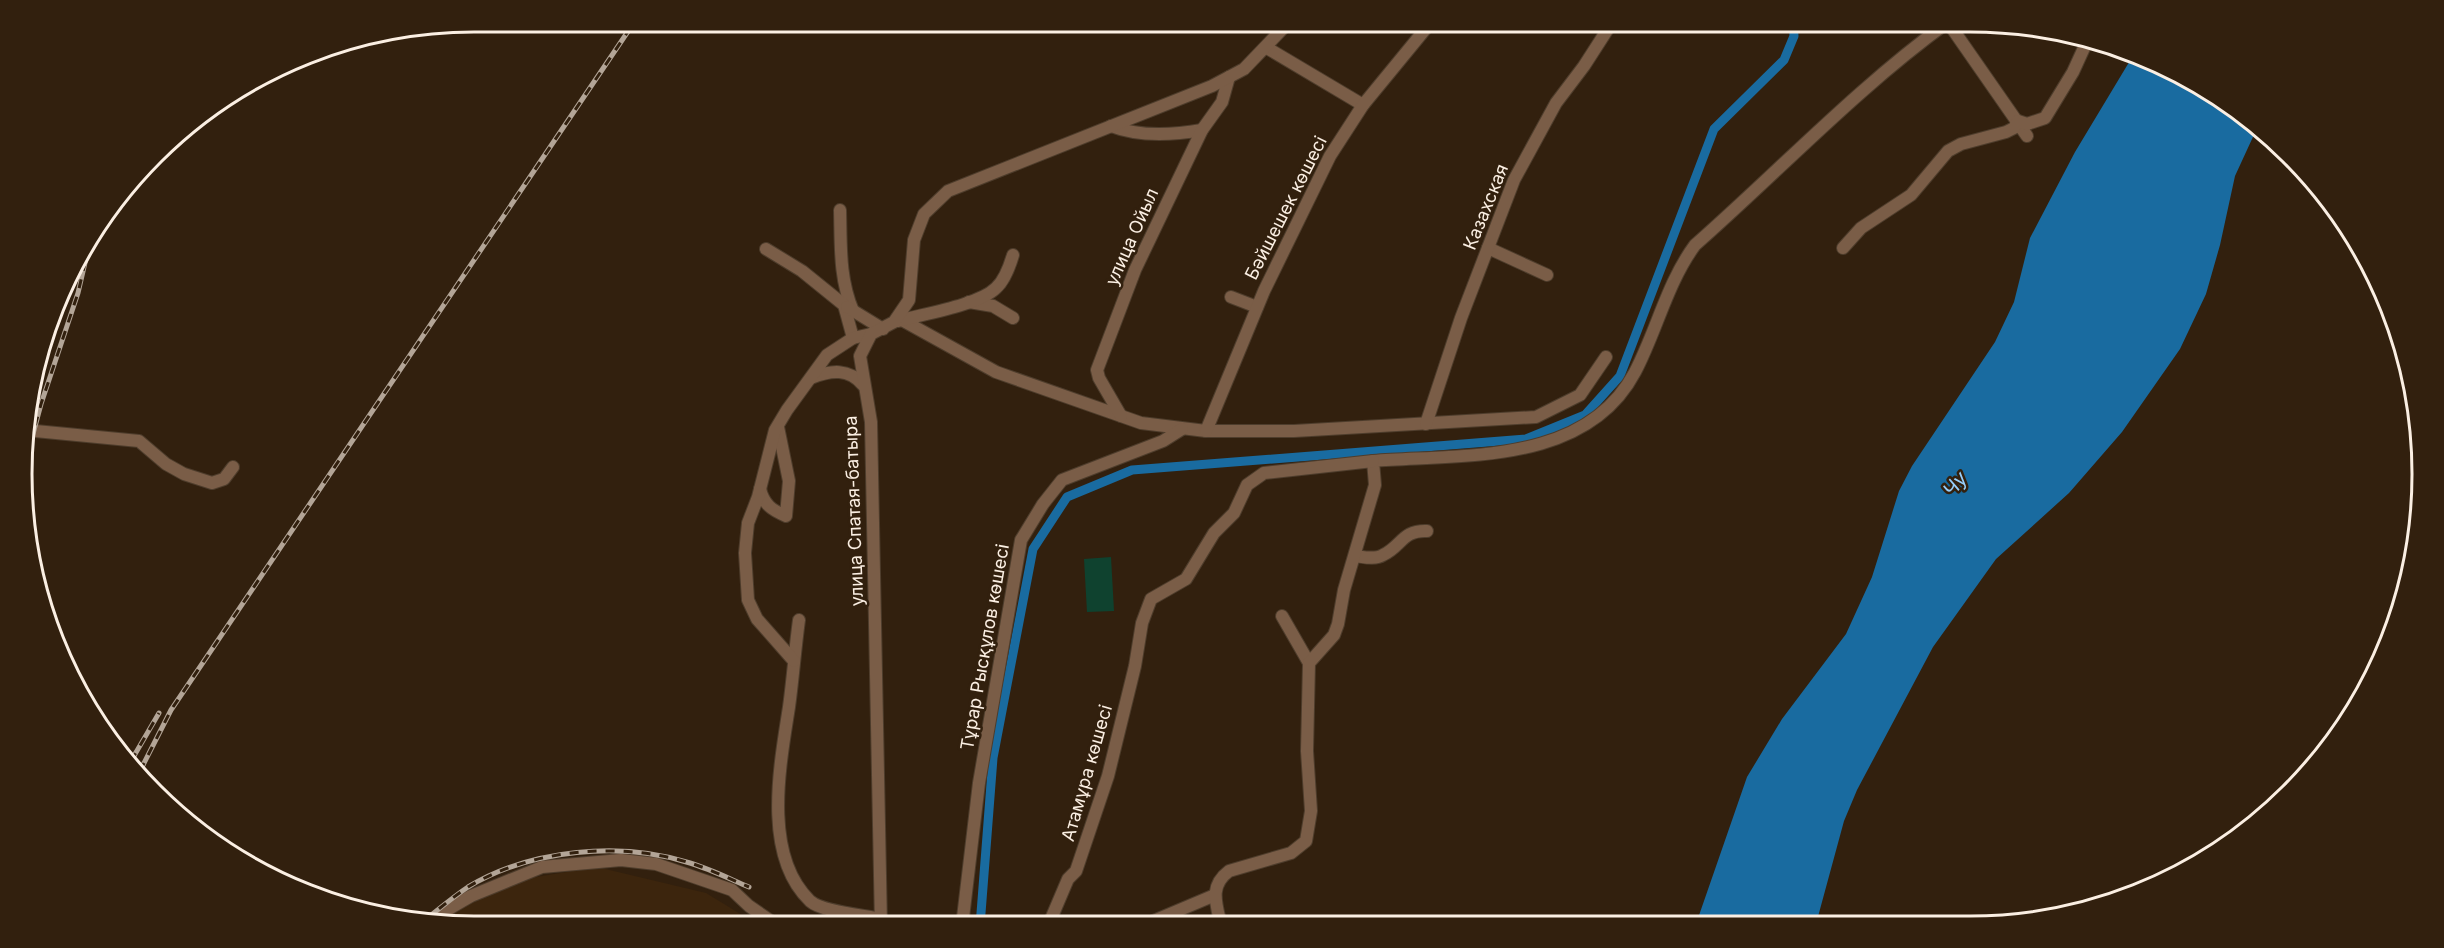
<svg xmlns="http://www.w3.org/2000/svg" width="2444" height="948" font-family="Inter,sans-serif">
	<style>
		.built { fill: #3c250d }
		.green { fill: #0f422f }
		.water { fill: #196ba0 }
		.lines { fill: none; stroke-linecap: round; stroke-linejoin: round }
		.canal { stroke: #196ba0; stroke-width: 9 }
		.minor-casing { stroke: #4e3d2c; stroke-width: 14 }
		.minor { stroke: #7a5d47; stroke-width: 12 }
		.rail-casing { stroke: #b3a597; stroke-width: 5 }
		.rail { stroke: #32200e; stroke-width: 3; stroke-dasharray: 9; stroke-linecap: butt }
		.labels { text-anchor: middle; stroke-width: 5; stroke-linejoin: round; paint-order: stroke }
		.street-label { font-size: 18px; fill: #fbefe3; stroke: #32200e }
		.water-label { font-size: 20px; font-style: italic; fill: #97cffc; stroke: #32200e }
		.rim { fill: none; stroke: #fbefe3; stroke-width: 3 }
	</style>
	<rect width="100%" height="100%" fill="#32200e"/>
	<!-- built -->
	<path class="built" d="M597,867l109,26 54,33 -286,1 -31,-4 17,-16 58,-27z"/>
	<!-- green -->
	<path class="green" d="M1111,557l3,54 -27,1 -3,-53z"/>
	<!-- water -->
	<path class="water" d="M2134,54c44,16 90,40 124,72l-23,50 -15,69 -14,49 -26,55 -58,83 -53,61 -73,66 -63,88 -76,143 -13,31 -28,103h-120l51,-147 35,-58 64,-85 26,-57 27,-86 13,-25 83,-124 19,-40 16,-64 45,-86z"/>
	<g class="lines">
		<!-- canal -->
		<path class="canal" d="M980,926l13,-168 40,-209 34,-52 65,-27 394,-31 59,-24 35,-39 94,-247 70,-69 10,-24 -1,-15"/>
		<defs>
			<g id="minor">
				<path d="M1947,21l80,115"/>
				<path d="M1267,48l96,57"/>
				<path d="M1111,126c28,11 62,9 91,4"/>
				<path d="M840,210c1,35 -1,68 13,101"/>
				<path d="M1488,248l59,27"/>
				<path d="M1843,248l18,-20 50,-33 37,-44 13,-7 45,-12 8,-4 4,-7 9,3 18,-6 28,-46 16,-35"/>
				<path d="M766,249l36,22 42,34 9,33"/>
				<path d="M1231,297l26,10"/>
				<path d="M969,302l24,4 20,12"/>
				<path d="M847,307l36,22"/>
				<path d="M902,320l94,52 145,51 65,8h88l242,-14 44,-22 26,-38"/>
				<path d="M898,321c25,-7 81,-16 98,-33 9,-8 14,-23 17,-33"/>
				<path d="M811,378c20,-8 38,-10 52,7"/>
				<path d="M1121,416l-22,-38 -2,-8 38,-100 67,-140 20,-28 7,-25"/>
				<path d="M1426,424l35,-106 53,-138 42,-77 28,-37 29,-45"/>
				<path d="M25,430l114,11 27,23 18,10 28,9 12,-4 9,-12"/>
				<path d="M1206,431l58,-140 66,-135 33,-51 69,-84"/>
				<path d="M760,489c4,16 12,21 26,27l3,-35 -11,-54"/>
				<path d="M1355,556c9,1 20,4 28,-1 19,-9 19,-25 44,-24"/>
				<path d="M1282,616l27,47"/>
				<path d="M799,620c-4,29 -6,58 -10,87 -9,58 -27,148 21,194 12,11 54,14 71,18"/>
				<path d="M794,661l-37,-42 -9,-19 -3,-47 3,-30 10,-26 17,-67 12,-20 40,-55 26,-17 18,-4"/>
				<path d="M434,922l18,-15 19,-11 71,-29 79,-7 35,4 76,26 17,16 29,20"/>
				<path d="M1144,925l71,-30"/>
				<path d="M1221,925c-5,-22 -12,-39 8,-54l62,-18 15,-12 5,-30 -4,-60 2,-88 25,-28 4,-11 6,-34 31,-105 -2,-24c91,-7 213,4 262,-89 22,-42 32,-89 60,-127 84,-74 162,-157 253,-223"/>
				<path d="M881,926l-10,-504 -11,-66 11,-22 23,-12 15,-22 5,-60 10,-26 24,-23 264,-105 32,-17 46,-48"/>
				<path d="M962,926l17,-143 42,-243 22,-36 19,-24 101,-39 19,-12"/>
				<path d="M1048,926l20,-47 8,-8 32,-95 27,-110 7,-43 9,-24 35,-20 28,-46 20,-20 13,-28 17,-12 109,-12"/>
			</g>
		</defs>
		<!-- minor casing -->
		<use href="#minor" class="minor-casing"/>
		<!-- minor -->
		<use href="#minor" class="minor"/>
		<defs>
			<g id="rail">
				<path d="M26,460l15,-56 37,-111 13,-56"/>
				<path d="M131,761l28,-48"/>
				<path d="M140,771l31,-61 464,-689"/>
				<path d="M425,920c14,-11 28,-23 43,-33 63,-38 153,-46 222,-24 20,6 40,16 59,24"/>
			</g>
		</defs>
		<!-- rail casing -->
		<use href="#rail" class="rail-casing"/>
		<!-- rail -->
		<use href="#rail" class="rail"/>
	</g>
	<g class="labels">
		<!-- street labels -->
		<g class="street-label">
			<text transform="translate(1486 207) rotate(-68)" y="6">Казахская</text>
			<text transform="translate(1286 208) rotate(-63)" y="6">Бәйшешек көшесі</text>
			<text transform="translate(1132 237) rotate(-66)" y="6">улица Ойыл</text>
			<text transform="translate(854 511) rotate(-92)" y="6">улица Спатая-батыра</text>
			<text transform="translate(985 647) rotate(-80)" y="6">Тұрар Рысқұлов көшесі</text>
			<text transform="translate(1087 773) rotate(-74)" y="6">Атамұра көшесі</text>
		</g>
		<!-- water labels -->
		<g class="water-label">
			<text transform="translate(1955 484) rotate(-50)" y="7">Чу</text>
		</g>
	</g>
	<!-- crop -->
	<path d="M0 0H2444V948H0ZM474 32H1970A442 442 0 0 1 2412 474V474A442 442 0 0 1 1970 916H474A442 442 0 0 1 32 474V474A442 442 0 0 1 474 32Z" fill="#32200e" fill-rule="evenodd"/>
	<path class="rim" d="M474 32H1970A442 442 0 0 1 2412 474V474A442 442 0 0 1 1970 916H474A442 442 0 0 1 32 474V474A442 442 0 0 1 474 32Z"/>
</svg>
